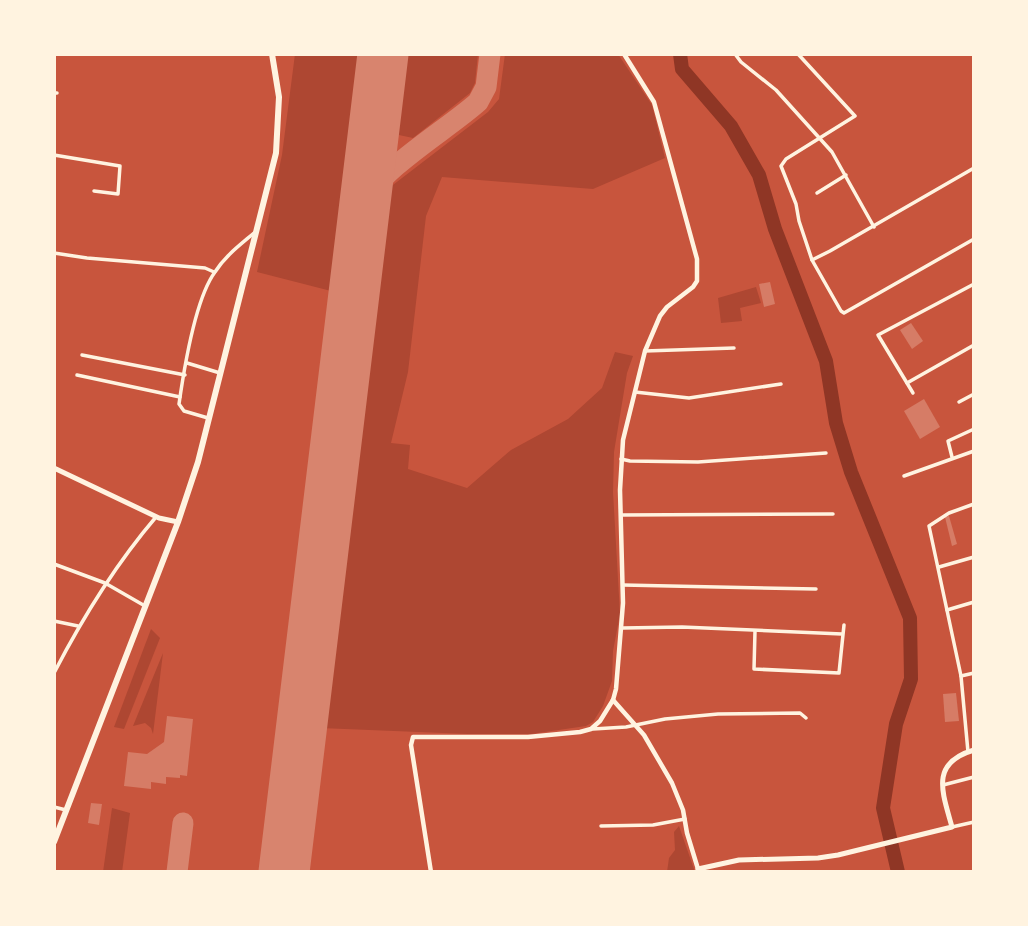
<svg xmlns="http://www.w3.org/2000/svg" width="1028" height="926" font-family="'Alegreya Sans',sans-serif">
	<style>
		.green { fill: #ae4732 }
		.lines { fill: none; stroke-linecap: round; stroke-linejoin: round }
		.river { stroke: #8f3625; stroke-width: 14 }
		.taxiway { stroke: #d8846e; stroke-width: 21 }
		.runway { stroke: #d8846e; stroke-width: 51 }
		.building { fill: #d67c66 }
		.minor { stroke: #fff3e0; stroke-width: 3.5 }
		.tertiary { stroke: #fff3e0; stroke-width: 4.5 }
		.secondary { stroke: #fff3e0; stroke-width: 5 }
		.trunk { stroke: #fff3e0; stroke-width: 6 }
	</style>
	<rect width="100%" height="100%" fill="#c8553d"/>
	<!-- green -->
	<g class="green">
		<path d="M295,54h69l-29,238 -78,-20 25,-117z"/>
		<path d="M401,54h77l-3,29 -5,10 -57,45 -14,-3 -7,-10z"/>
		<path d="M505,54h113l34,51 13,53 -72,31 -151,-12 -16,39 -18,156 -17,71 19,2 -2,24 59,19 44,-38 57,-31 34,-31 13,-36 18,4 -6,17 -13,79 -1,40 7,122 -7,37 -1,30 -9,25 -10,16 -7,4 -55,8h-63l-148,-6 69,-540 99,-76 11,-13z"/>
		<path d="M756,287l5,16 -21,5 2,13 -21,2 -3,-25z"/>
		<path d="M151,629l9,9 -36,91 -10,-2z"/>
		<path d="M163,653l-10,81 -2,-6 -6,-5 -12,3z"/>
		<path d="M112,808l18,5 -8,59h-19z"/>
		<path d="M679,826l16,46h-28l2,-14 6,-8 -1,-18z"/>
	</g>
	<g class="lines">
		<!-- river -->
		<path class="river" d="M680,54l2,15 49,57 28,49 16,54 51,132 10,62 15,49 59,146 1,61 -15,45 -13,84 15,64"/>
		<!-- taxiway -->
		<g class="taxiway">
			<path d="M365,202c16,-34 83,-73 113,-100l8,-15 4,-33"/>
			<path d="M177,872l6,-49"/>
		</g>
		<!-- runway -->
		<path class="runway" d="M284,872l99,-818"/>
	</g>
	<!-- building -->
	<g class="building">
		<path d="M770,282l5,22 -11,3 -5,-23z"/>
		<path d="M911,323l12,18 -11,8 -12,-19z"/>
		<path d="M924,399l16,28 -20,12 -16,-28z"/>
		<path d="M949,516l8,28 -5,2 -7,-29z"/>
		<path d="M956,693l3,28 -14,1 -2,-28z"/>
		<path d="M167,716l26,3 -6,57 -7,-1v3l-14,-1v7l-15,-2v7l-27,-3 4,-34 19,2 17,-12z"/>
		<path d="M91,803l11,1 -3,21 -11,-2z"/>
	</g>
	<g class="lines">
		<!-- minor -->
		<g class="minor">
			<path d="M735,54l6,8 35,28 56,62 42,75"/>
			<path d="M798,54l57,62 -69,43 -5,7 15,38 3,17 13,39 29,51 3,2 130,-74"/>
			<path d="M973,54l1,2"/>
			<path d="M54,93h3"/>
			<path d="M54,155l66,11 -2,28 -24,-3"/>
			<path d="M817,193l29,-18"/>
			<path d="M54,253l33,5 118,10 9,4"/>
			<path d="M812,260l18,-9 144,-83"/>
			<path d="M645,351l89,-3"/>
			<path d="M82,355l103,20"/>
			<path d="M187,363l33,10"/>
			<path d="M77,375l103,22"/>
			<path d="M907,383l67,-38"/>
			<path d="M635,392l54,6 92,-14"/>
			<path d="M913,393l-35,-58 96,-51"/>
			<path d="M959,402l15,-8"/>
			<path d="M208,418l-24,-7 -5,-7c5,-35 16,-105 36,-132 10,-16 25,-27 39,-39"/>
			<path d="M952,457l-4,-16 26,-12"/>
			<path d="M621,459l9,2 68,1 128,-9"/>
			<path d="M904,476l70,-25"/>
			<path d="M621,515l212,-1"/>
			<path d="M54,564l51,19 40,23"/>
			<path d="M939,567l35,-10"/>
			<path d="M623,585l193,4"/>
			<path d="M947,610l27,-8"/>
			<path d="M54,621l24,5"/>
			<path d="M623,628l59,-1 160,7"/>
			<path d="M755,631l-1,38 85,4 5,-48"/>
			<path d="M54,673c29,-56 61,-108 102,-156"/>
			<path d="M961,676l13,-3"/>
			<path d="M593,729l33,-2 39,-8 53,-5 82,-1 6,5"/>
			<path d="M968,752l-7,-76 -32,-150 20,-13 25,-9"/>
			<path d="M943,785l31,-8"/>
			<path d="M54,807l12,3"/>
			<path d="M601,826l52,-1 32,-6"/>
			<path d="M952,827l22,-5"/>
		</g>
		<!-- tertiary -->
		<g class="tertiary">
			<path d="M613,700l31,35 28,48 11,27 4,23 11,36"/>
			<path d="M431,872l-20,-127 2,-8h115l52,-5 11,-3 9,-8 13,-21 3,-11 7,-86 -3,-113 3,-50 22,-89 15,-35 7,-9 26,-20 4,-6v-22l-43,-157 -30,-48"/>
		</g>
		<!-- secondary -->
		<g class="secondary">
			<path d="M54,468l105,50 19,4"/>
			<path d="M700,872l-2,-3 41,-9 79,-2 20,-3 114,-28c-10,-36 -22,-64 22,-77"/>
		</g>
		<!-- trunk -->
		<path class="trunk" d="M54,842l124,-320 20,-60 78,-309 3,-56 -7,-43"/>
	</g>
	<!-- border -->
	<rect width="1028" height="926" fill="none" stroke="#fff3e0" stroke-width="112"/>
</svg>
